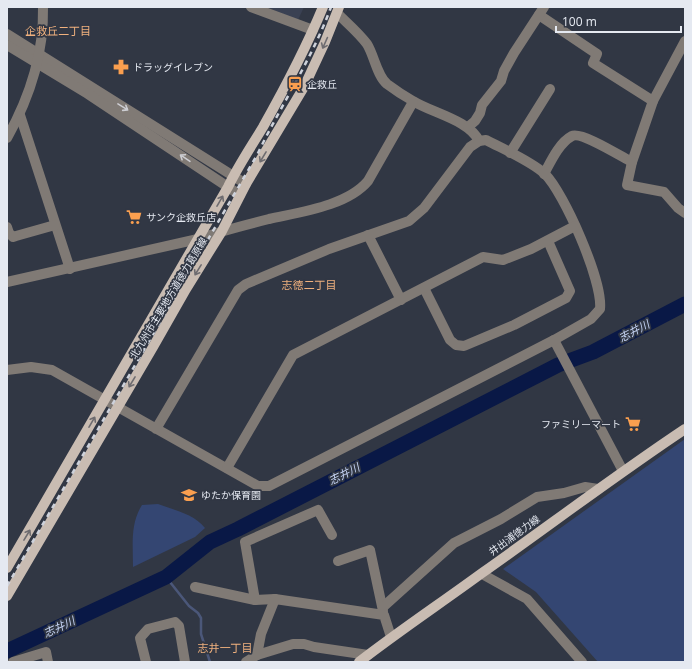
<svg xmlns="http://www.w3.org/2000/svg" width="692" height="669" font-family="'Open Sans','Noto Sans JP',sans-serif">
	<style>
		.built { fill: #3a4153 }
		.green { fill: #344672 }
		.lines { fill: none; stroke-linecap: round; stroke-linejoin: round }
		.stream { stroke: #4b5779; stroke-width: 2.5 }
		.river { stroke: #091846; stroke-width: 15 }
		.minor { stroke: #807a75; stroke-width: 10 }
		.major { stroke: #c9bcb2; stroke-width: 10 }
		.rail { stroke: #ced2db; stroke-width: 2.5; stroke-dasharray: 5 5; stroke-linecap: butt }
		.oneway { stroke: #6e6c70 }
		.oneway2 { stroke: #cccdd2 }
		.labels { text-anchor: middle; stroke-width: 3.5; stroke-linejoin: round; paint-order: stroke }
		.poi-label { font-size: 10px; fill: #e5e9f1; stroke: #313744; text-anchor: start }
		.street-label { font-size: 10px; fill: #e5e9f1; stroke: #313744 }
		.neighbourhood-label { font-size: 11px; fill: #f0b17e; stroke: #313744 }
		.water-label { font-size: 11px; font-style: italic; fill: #c7d5f6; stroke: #313744 }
	</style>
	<rect width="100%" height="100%" fill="#313744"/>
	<!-- built -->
	<path class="built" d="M266,7h38l-6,13z"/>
	<!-- green -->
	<g class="green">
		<path d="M685,439v223h-87l-62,-70 -33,-23z"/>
		<path d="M158,504c16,6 36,10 47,24l-10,9 -62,30c0,-22 -3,-43 9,-62z"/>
	</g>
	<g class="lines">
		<!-- stream -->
		<path class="stream" d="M166,577l23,29 9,7 3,5v16l9,28"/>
		<!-- river -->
		<path class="river" d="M7,651l159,-74 44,-35 28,-13 320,-164 35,-13 92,-48"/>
		<!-- minor -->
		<g class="minor">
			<path d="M251,7l62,23"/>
			<path d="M337,13c10,10 22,20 30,31 7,11 10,32 20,40 8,6 17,12 26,17 19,12 56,19 66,40"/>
			<path d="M539,15l58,39 -4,9 60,38"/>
			<path d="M7,34l239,150"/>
			<path d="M685,41l-32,60 -21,61 -5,23 37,7 14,16 7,5"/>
			<path d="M7,45l81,49 152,101"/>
			<path d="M20,115l50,154"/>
			<path d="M468,127l7,-6 5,-8 2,-8 19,-24 3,-10 10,-18 30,-46"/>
			<path d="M7,138c23,-41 37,-84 36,-131"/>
			<path d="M510,153l40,-64"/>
			<path d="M544,174c7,-13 15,-31 28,-38 9,-5 50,21 60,26"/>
			<path d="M7,227l2,6 4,4 3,-1 39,-11"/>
			<path d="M368,235l33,65"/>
			<path d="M7,282l191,-43c23,-8 47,-14 71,-20 31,-7 78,-13 99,-38l45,-79"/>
			<path d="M424,288l26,52 6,5 8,1 50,-21 52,-27 4,-7 -22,-50"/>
			<path d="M554,340l69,131"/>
			<path d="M7,370l24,-3 21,3 206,116h11l285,-146 37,-21 9,-10c3,-28 -36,-116 -55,-135 -14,-13 -42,-25 -59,-34l-7,1 -9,6 -46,61 -15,13 -80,28 -83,35 -8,6 -82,139"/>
			<path d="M227,468l66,-113 190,-98 20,3 28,-11 44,-23"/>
			<path d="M338,561l32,-11 13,61"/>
			<path d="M482,574l45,25 55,63"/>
			<path d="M195,587l60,13 20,-1"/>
			<path d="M255,600l-10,-58 73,-32 14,25"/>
			<path d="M383,607l71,-64 47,-24 36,-22 27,-4 21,-6 13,2"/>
			<path d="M257,655l4,-21 14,-35 109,16 7,22"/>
			<path d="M13,662l33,-10 2,10"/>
			<path d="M146,662l-6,-24 8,-9 27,-7 4,4 6,36"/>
			<path d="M246,662l11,-7 36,-11h11l10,3 54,8"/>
		</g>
		<!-- major -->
		<g class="major">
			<path d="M7,568l221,-381c10,-21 23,-40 35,-60 22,-39 43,-79 60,-120"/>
			<path d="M7,596l146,-249 33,-58 36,-58 24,-47 58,-97 21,-45 14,-35"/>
			<path d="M359,662c40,-31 82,-59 123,-89 68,-48 134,-98 203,-144"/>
		</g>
		<!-- rail -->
		<path class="rail" d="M7,586l250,-431c24,-50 55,-96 74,-148"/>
	</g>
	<!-- one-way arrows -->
	<defs><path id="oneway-shaft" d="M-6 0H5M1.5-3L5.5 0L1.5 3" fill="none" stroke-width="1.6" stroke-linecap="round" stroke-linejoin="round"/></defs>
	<g class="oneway">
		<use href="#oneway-shaft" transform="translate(325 43) rotate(114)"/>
		<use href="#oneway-shaft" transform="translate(263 157) rotate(121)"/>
		<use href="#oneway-shaft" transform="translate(220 201) rotate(-60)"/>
		<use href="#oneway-shaft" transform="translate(198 270) rotate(122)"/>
		<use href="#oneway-shaft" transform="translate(132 382) rotate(121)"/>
		<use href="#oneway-shaft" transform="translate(92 422) rotate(-60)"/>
		<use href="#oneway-shaft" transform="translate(27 535) rotate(-59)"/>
	</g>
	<g class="oneway2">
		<use href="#oneway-shaft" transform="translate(123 107) rotate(32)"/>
		<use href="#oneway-shaft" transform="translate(185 158) rotate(-146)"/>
	</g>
	<!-- icons -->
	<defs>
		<symbol id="pharmacy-bare" viewBox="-9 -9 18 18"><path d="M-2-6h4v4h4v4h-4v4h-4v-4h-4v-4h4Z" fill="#fa9f4f" stroke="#313744" stroke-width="2.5" paint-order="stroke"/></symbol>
		<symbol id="station-bare" viewBox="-9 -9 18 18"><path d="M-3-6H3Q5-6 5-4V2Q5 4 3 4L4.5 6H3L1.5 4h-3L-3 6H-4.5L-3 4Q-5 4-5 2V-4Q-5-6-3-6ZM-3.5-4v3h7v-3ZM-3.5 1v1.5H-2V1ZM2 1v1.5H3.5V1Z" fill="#fa9f4f" stroke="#313744" stroke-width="2.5" paint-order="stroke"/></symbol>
		<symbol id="supermarket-bare" viewBox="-9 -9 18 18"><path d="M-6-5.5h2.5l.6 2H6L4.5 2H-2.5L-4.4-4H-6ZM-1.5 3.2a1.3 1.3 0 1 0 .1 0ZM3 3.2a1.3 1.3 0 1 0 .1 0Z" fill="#fa9f4f" stroke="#313744" stroke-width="2.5" paint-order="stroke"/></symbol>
		<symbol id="school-bare" viewBox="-9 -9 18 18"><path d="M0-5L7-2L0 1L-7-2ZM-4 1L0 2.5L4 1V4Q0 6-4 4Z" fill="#fa9f4f" stroke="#313744" stroke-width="2.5" paint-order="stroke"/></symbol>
	</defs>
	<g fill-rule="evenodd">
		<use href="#pharmacy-bare" x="110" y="56" width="22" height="22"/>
		<use href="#station-bare" x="284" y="73" width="22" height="22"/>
		<use href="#supermarket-bare" x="123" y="206" width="22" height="22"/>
		<use href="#supermarket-bare" x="622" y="413" width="22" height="22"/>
		<use href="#school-bare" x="178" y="484" width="22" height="22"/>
	</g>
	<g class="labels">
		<!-- poi labels -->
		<g class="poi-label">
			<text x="133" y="71">ドラッグイレブン</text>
			<text x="307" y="88">企救丘</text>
			<text x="146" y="221">サンク企救丘店</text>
			<text x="621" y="428" text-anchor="end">ファミリーマート</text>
			<text x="201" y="499">ゆたか保育園</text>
		</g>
		<!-- street labels -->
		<g class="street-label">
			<text transform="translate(168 298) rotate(-59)" y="4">北九州市主要地方道徳力葛原線</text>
			<text transform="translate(514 535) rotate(-36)" y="4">井出浦徳力線</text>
		</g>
		<!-- neighbourhood labels -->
		<g class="neighbourhood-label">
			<text x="58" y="35">企救丘二丁目</text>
			<text x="309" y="289">志徳二丁目</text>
			<text x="225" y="652">志井一丁目</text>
		</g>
		<!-- water labels -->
		<g class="water-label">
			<text transform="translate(634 331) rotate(-28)" y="4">志井川</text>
			<text transform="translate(344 474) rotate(-27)" y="4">志井川</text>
			<text transform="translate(59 627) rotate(-25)" y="4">志井川</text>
		</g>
	</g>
	<!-- border -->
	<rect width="692" height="669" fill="none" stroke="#e5e9f1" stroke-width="16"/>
	<!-- scale -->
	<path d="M556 26v6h125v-6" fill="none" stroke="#e5e9f1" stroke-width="2"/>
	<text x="562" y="26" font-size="12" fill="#e5e9f1" stroke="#313744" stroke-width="3" paint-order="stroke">100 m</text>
</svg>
